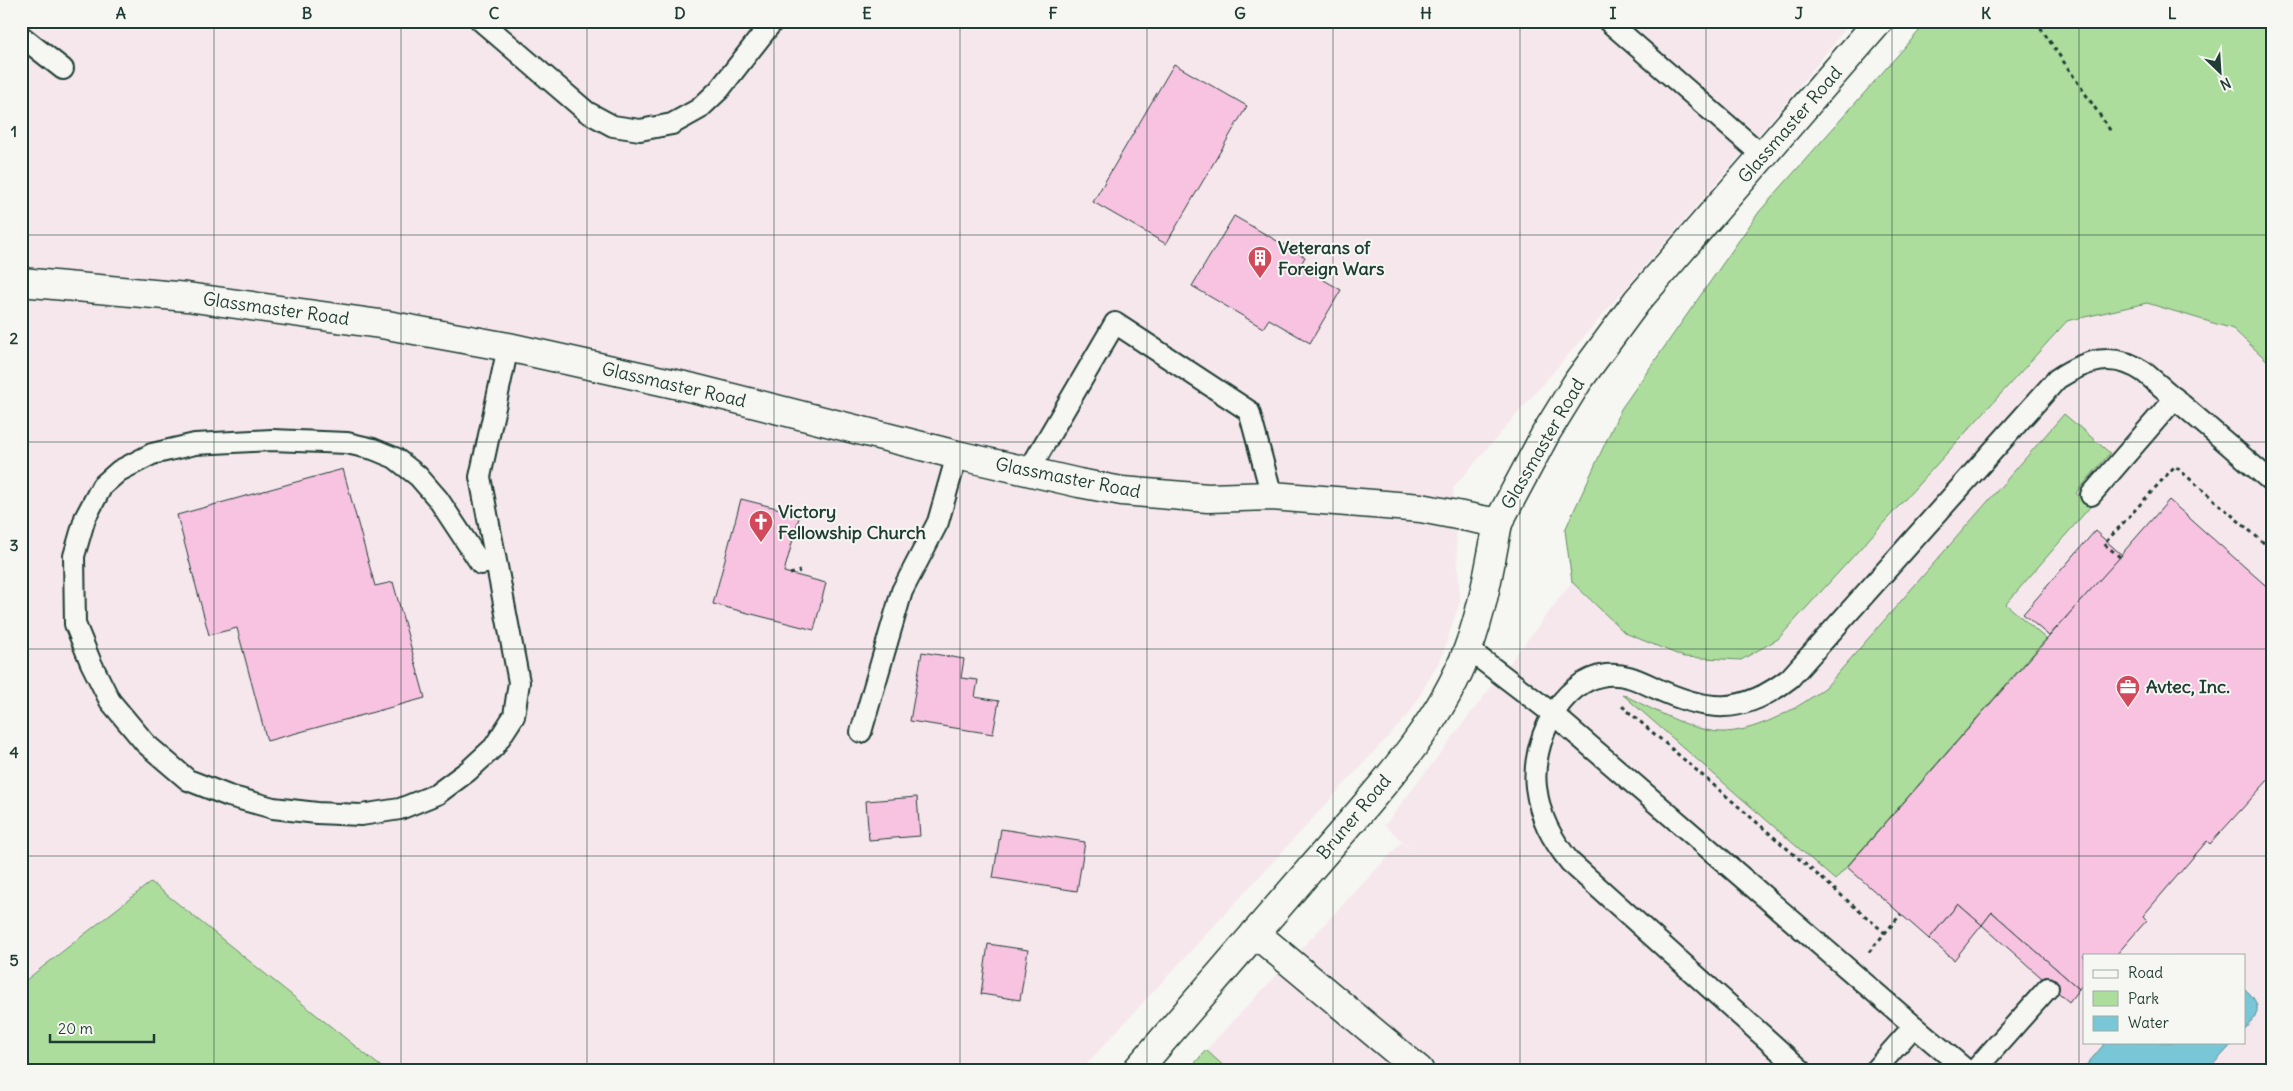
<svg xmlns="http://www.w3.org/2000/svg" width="2293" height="1091" font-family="Delius,sans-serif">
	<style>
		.built { fill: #f6e7ed; fill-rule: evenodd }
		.green { fill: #addd9c; stroke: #668d68 }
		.water { fill: #78c6d6; stroke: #548f95 }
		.building { fill: #f7c3e1; stroke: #1f3d34 }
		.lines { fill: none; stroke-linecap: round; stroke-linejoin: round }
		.lane-casing { stroke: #1f3d34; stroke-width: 24 }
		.street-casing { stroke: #1f3d34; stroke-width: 31 }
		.path { stroke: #1f3d34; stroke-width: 3; stroke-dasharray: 4 4; stroke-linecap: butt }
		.lane { stroke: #f6f6f2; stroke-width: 20 }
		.street { stroke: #f6f6f2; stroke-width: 28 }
		.grid { fill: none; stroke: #1f3d34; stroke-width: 1; stroke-opacity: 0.55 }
		.labels { text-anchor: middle; stroke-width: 4; stroke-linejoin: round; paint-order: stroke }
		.street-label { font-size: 18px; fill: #1f3d34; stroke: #f6f6f2 }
		.poi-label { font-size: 18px; font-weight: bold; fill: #1f3d34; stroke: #f6f6f2; text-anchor: start }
		.neatline { fill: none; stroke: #1f3d34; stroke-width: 2 }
		.grid-label { font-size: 16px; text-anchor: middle; font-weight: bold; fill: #1f3d34 }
	</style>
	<rect width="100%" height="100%" fill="#f6f6f2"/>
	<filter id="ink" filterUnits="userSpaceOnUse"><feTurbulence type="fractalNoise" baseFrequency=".02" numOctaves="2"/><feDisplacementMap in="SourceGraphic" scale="10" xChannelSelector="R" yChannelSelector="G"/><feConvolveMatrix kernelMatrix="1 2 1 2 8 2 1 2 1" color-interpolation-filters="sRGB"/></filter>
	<g filter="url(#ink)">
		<!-- built -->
		<g class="built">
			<path d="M21,21h1831l-70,86 -329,381 7,113 -19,57 -32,56 -328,356h-696l-234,-188 -130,102z"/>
			<path d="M2147,303l86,26 39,36v705h-1044l-22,-20 196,-208 14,12 -31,-29 187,-243 53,51 59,24 57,3 37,-21 289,-318zM2084,955h160v87h-160z"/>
		</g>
		<!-- green -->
		<g class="green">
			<path d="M1928,21h344v344l-39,-36 -86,-26 -80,18 -289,318 -37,21 -57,-3 -59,-24 -53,-51 -7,-52 56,-121 138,-197z"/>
			<path d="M2064,414l46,39 -34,40 14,14 -84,97 40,35 -211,241 -213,-186c26,13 75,40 104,38 34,-2 74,-25 100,-45z"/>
			<path d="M151,882l234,188h-364v-86z"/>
			<path d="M1206,1050l22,20h-39z"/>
		</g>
		<!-- water -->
		<g class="water">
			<path d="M2244,988c19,17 16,26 0,43z"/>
			<path d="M2106,1042h128l-26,28h-126z"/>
		</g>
		<!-- building -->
		<g class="building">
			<path d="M1174,64l73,42 -81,138 -73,-42z"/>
			<path d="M1234,216l71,41 -5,9 41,24 -31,53 -41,-24 -6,9 -71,-42z"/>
			<path d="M343,469l32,117 18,-4 32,116 -158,43 -30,-113 -28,7 -32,-120z"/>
			<path d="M741,499l59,15 -16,58 42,11 -12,47 -101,-26z"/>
			<path d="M2169,500l103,91v188l-2,-1 -60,66 -3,-3 -64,75 4,4 -31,35h-32v28l-5,6 -87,-77 -10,13 -24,-21 -29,35 -82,-72z"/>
			<path d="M2095,531l27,24 -73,81 -26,-22z"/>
			<path d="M922,652l42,7 -3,19 17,2 -3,17 24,4 -6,33 -83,-13z"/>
			<path d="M917,797l3,39 -51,4 -3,-39z"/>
			<path d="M1001,829l84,13 -8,49 -84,-13z"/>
			<path d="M1958,904l24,21 -28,35 -25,-21z"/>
			<path d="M1992,912l87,77 -10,13 -87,-77z"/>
			<path d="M988,944l40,6 -8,50 -39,-6z"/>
		</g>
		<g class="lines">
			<defs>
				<g id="lane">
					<path d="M481,21l106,91 26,14 27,4 32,-6 27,-15 20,-19 54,-69"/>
					<path d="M1608,21l155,135"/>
					<path d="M21,36l42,33"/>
					<path d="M1028,472l87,-149 134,88 23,85"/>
					<path d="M2091,495l84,-97"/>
					<path d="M495,561l-14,3 -43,-65 -20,-23 -23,-18 -22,-9 -26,-6 -75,-3 -77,4 -43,10 -33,17 -17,15 -17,32 -11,38 1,68 16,39 19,38 36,43 42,36 41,16 44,12 44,5 44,2 39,-6 37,-15 31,-23 26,-24 20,-31 5,-34 -39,-205 28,-130"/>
					<path d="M1468,649l85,65 361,312 -39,44"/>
					<path d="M861,732l41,-141 36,-69 19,-67"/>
					<path d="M1914,1026l52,44"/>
					<path d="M1801,1070l-231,-208c-19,-24 -30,-44 -34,-75 -5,-43 23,-106 70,-112 18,-2 32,5 47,12 53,25 89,29 137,-9l267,-299c29,-19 56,-28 87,-7l128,110"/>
					<path d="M1975,1070l73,-82"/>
				</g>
				<g id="street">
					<path d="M21,282l166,15 200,28 121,22 185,41 264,67 122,28 43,8 86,7 64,-2 101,8 48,4 77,15 48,-90 32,-52 59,-80 242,-280"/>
					<path d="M1255,933l164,137"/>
					<path d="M1137,1070c61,-71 122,-142 183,-212 53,-62 120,-132 148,-209 15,-40 22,-84 30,-126"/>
				</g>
			</defs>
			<!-- lane casing -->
			<use href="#lane" class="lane-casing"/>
			<!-- street casing -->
			<use href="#street" class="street-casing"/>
			<!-- path -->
			<g class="path">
				<path d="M2036,21l76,112"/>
				<path d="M2120,557l-16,-13 71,-78 97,84"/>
				<path d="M790,574l10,-3"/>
				<path d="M1622,706l263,227"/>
				<path d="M1869,952l32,-38"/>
			</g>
			<!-- lane -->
			<use href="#lane" class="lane"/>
			<!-- street -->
			<use href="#street" class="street"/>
		</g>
	</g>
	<!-- grid -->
	<path class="grid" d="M214,21v1049M401,21v1049M587,21v1049M774,21v1049M960,21v1049M1147,21v1049M1333,21v1049M1520,21v1049M1706,21v1049M1892,21v1049M2079,21v1049M21,235h2251M21,442h2251M21,649h2251M21,856h2251"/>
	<!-- icons -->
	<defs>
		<symbol id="building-pin" viewBox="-11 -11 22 30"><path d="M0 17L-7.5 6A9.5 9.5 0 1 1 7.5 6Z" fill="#d1495b" stroke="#f6f6f2"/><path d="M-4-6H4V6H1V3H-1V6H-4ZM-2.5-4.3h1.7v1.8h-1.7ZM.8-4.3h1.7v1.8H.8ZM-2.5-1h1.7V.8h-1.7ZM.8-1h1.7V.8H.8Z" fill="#fff"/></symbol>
		<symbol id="church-pin" viewBox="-11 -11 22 30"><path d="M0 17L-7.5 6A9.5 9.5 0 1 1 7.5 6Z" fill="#d1495b" stroke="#f6f6f2"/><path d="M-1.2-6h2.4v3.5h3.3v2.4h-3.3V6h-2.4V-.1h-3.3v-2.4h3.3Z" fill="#fff"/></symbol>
		<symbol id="office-pin" viewBox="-11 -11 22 30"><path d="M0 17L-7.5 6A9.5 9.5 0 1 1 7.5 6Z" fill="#d1495b" stroke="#f6f6f2"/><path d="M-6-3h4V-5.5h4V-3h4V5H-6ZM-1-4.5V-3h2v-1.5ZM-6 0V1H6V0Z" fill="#fff"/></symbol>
	</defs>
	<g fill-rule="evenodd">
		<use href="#building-pin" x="1246" y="244" width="28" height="38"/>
		<use href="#church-pin" x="747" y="508" width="28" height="38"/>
		<use href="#office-pin" x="2114" y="673" width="28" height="38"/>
	</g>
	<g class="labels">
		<!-- street labels -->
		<g class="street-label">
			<text transform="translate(1790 125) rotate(-49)" y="6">Glassmaster Road</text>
			<text transform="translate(276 309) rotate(8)" y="6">Glassmaster Road</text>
			<text transform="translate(674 385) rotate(13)" y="6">Glassmaster Road</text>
			<text transform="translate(1543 444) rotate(-60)" y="6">Glassmaster Road</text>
			<text transform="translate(1068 478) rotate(11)" y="6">Glassmaster Road</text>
			<text transform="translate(1354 817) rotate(-50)" y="6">Bruner Road</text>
		</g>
		<!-- poi labels -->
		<g class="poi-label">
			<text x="1278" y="254">Veterans of<tspan x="1278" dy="21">Foreign Wars</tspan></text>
			<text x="778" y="518">Victory<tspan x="778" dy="21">Fellowship Church</tspan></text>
			<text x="2146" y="693">Avtec, Inc.</text>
		</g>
	</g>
	<!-- margin -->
	<rect width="2293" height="1091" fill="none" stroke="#f6f6f2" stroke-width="55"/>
	<!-- legend -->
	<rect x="2083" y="954" width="162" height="90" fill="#f6f6f2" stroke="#a0aca6"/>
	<rect x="2093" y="970" width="25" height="8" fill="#f6f6f2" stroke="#a0aca6"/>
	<text x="2128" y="978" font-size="15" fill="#1f3d34">Road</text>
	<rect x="2093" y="991" width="25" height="15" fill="#addd9c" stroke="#a0aca6"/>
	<text x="2128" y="1004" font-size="15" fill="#1f3d34">Park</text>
	<rect x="2093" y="1016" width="25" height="15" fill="#78c6d6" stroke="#a0aca6"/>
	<text x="2128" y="1028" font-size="15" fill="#1f3d34">Water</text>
	<!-- north arrow -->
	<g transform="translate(2220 72) rotate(155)" stroke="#f6f6f2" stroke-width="4" paint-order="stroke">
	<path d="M0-4L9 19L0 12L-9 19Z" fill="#1f3d34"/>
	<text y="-8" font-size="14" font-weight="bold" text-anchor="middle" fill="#1f3d34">N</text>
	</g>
	<!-- scale -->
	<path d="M50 1034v8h104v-8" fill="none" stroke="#1f3d34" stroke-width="2.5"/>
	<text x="58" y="1034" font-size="15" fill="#1f3d34" stroke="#f6f6f2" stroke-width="4" paint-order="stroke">20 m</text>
	<rect x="28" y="28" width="2238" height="1036" class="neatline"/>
	<g class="grid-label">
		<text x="121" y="19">A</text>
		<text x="307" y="19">B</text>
		<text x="494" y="19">C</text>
		<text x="680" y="19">D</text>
		<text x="867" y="19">E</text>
		<text x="1053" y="19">F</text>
		<text x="1240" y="19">G</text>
		<text x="1426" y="19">H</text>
		<text x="1613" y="19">I</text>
		<text x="1799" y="19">J</text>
		<text x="1986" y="19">K</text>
		<text x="2172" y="19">L</text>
		<text x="14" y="137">1</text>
		<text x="14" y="344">2</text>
		<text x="14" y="551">3</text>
		<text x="14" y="758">4</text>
		<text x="14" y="966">5</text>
	</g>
</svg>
